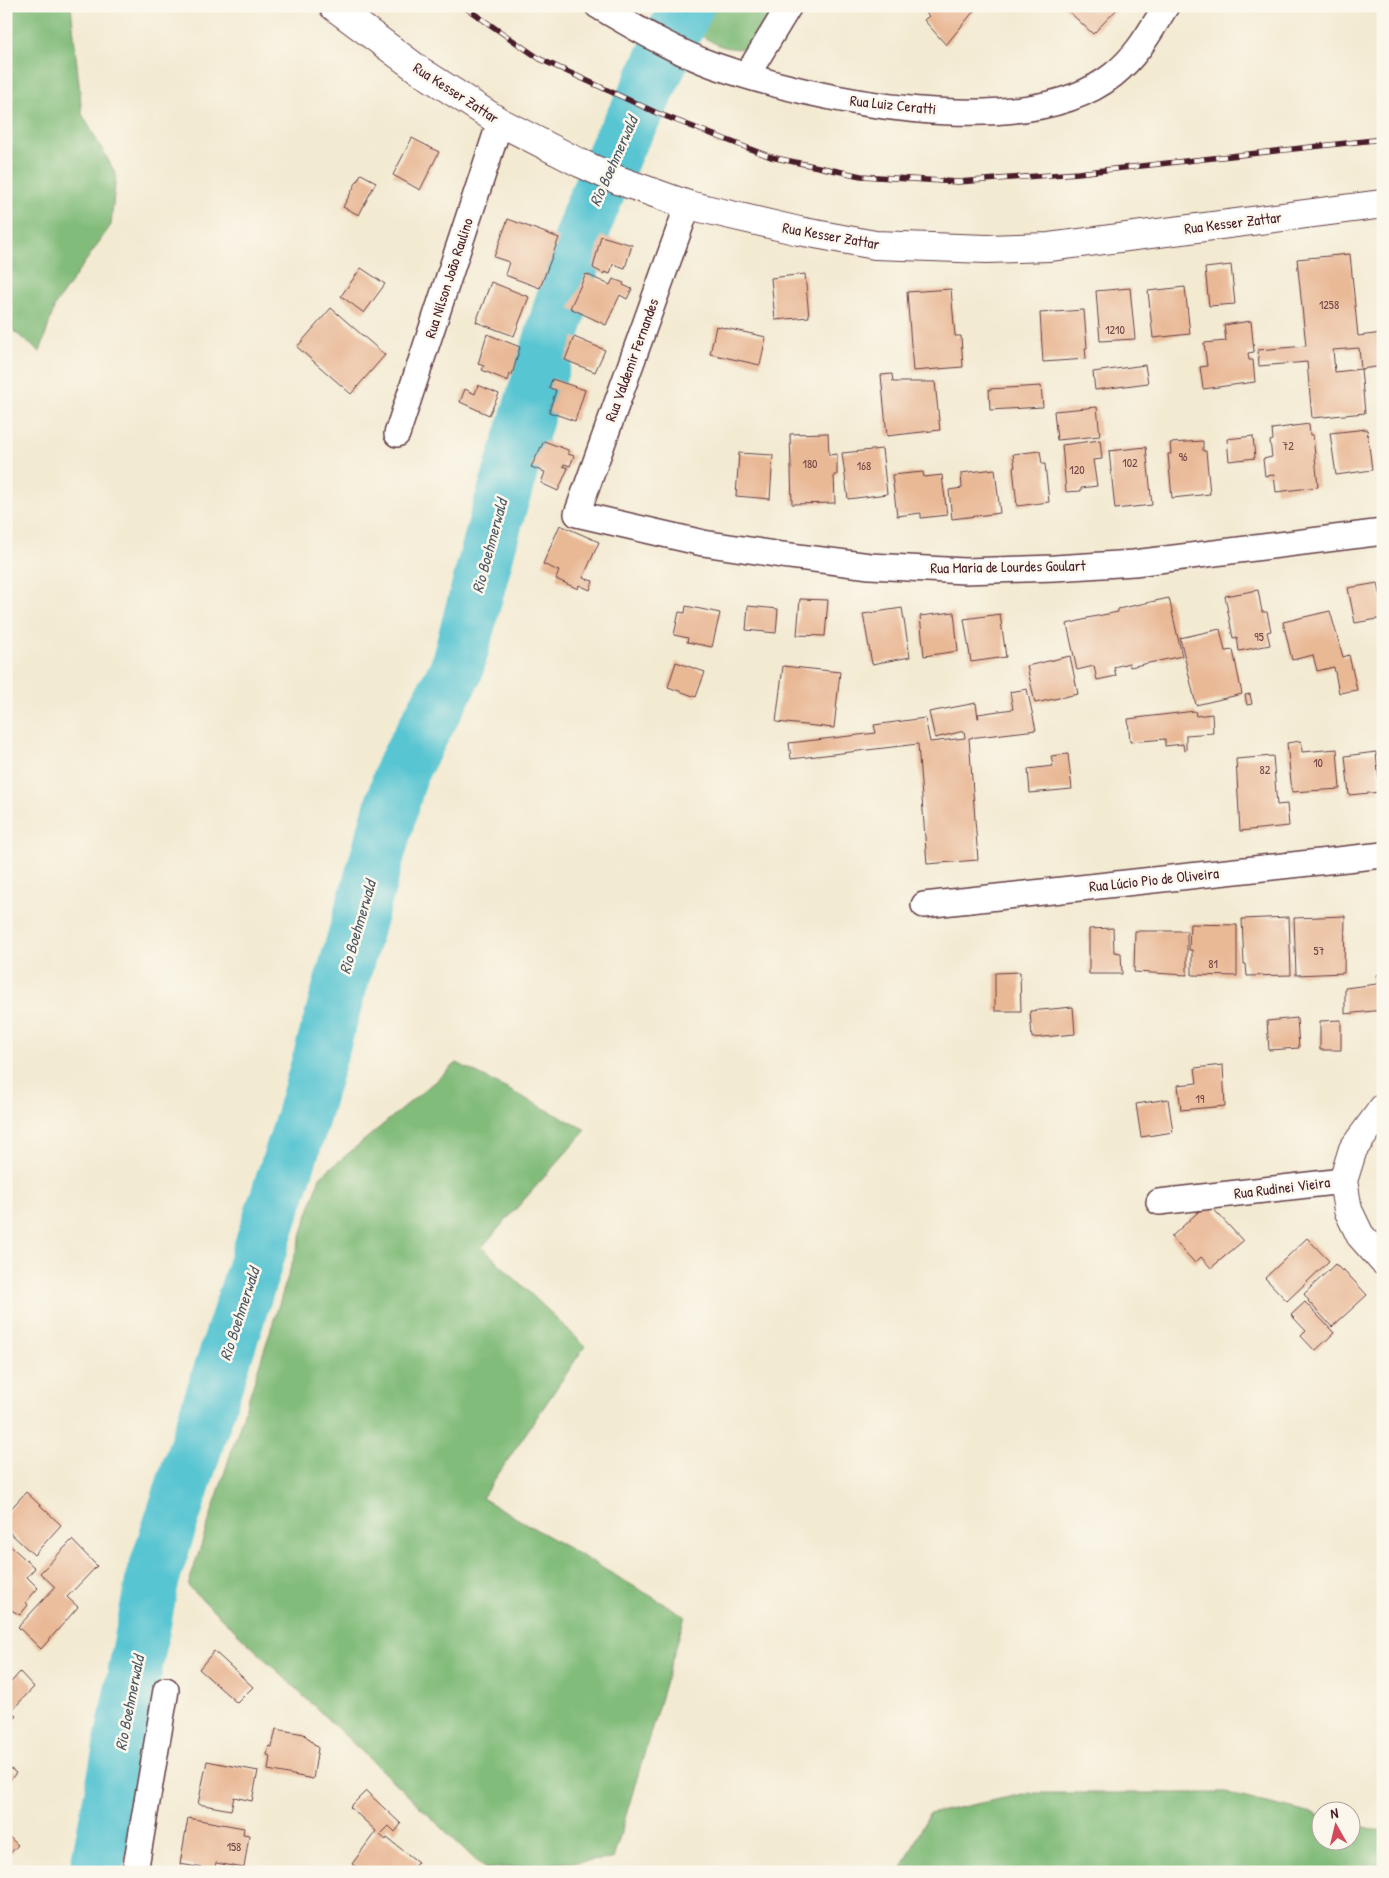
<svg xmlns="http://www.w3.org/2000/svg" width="1389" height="1878" font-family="'Patrick Hand',sans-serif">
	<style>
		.forest { fill: #82bc7a; stroke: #666e52 }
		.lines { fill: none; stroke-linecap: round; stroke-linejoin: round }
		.river { stroke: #59c5d2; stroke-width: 54 }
		.building { fill: #e9b895 }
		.street-casing { stroke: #633d44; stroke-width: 28 }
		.secondary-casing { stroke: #633d44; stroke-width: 30 }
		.street { stroke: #fff; stroke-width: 25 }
		.secondary { stroke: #fff; stroke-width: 28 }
		.rail-casing { stroke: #4a1f2b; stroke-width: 5.5 }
		.rail { stroke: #fbf7ec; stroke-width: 4; stroke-dasharray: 11; stroke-linecap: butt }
		.labels { text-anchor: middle; stroke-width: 5; stroke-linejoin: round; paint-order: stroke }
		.number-label { font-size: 12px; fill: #724546 }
		.street-label { font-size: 15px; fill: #4a1f2b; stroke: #fbf7ec }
		.water-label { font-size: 16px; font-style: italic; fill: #4f5965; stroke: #fbf7ec }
	</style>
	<rect width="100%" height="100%" fill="#fbf7ec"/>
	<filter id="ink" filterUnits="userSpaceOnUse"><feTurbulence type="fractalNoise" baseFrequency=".02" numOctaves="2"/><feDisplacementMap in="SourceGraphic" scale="10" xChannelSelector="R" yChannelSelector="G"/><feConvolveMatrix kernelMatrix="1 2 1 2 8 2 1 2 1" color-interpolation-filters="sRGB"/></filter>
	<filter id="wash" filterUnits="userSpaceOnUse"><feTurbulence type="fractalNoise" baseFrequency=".0096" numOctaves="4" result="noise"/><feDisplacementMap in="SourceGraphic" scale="20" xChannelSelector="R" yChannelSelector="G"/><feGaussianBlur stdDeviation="1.12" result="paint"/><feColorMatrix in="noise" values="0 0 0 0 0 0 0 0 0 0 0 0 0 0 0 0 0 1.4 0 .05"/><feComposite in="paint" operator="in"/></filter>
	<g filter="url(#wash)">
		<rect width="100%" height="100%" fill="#f3ead2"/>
		<!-- forest -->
		<g class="forest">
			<path d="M6,6h65l11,108 34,60 -5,51 -56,80 -15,47 -34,-27z"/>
			<path d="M660,6h119c-5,10 -12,28 -19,35 -11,11 -30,8 -42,4l-57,-31z"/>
			<path d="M457,1063l129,67 -104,117 103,99 -103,152 203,118 -72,243 -128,10 -297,-283 132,-409z"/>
			<path d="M1028,1793h197l96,23 1,24h30v-16l31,8v40h-483l29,-58z"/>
		</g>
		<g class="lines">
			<!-- river -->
			<path class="river" d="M96,1872l57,-295 146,-447 103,-360 54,-99 40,-151 92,-304 31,-73 21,-37 47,-100"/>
		</g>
		<g id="blocks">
			<!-- building -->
			<g class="building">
				<path d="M920,6h58l-32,39 -22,-25 5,-4z"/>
				<path d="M1063,6h57l-27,28z"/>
				<path d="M412,138l27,14 -19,38 -27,-15z"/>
				<path d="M361,174l15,8 -17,33 -16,-8z"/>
				<path d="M508,219l51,19 -19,50 -35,-13 4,-13 -15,-5z"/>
				<path d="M601,236l31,9 -7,23 -12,-4 -3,10 -6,-2v2l-11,-6z"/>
				<path d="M1350,254l8,82 25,-3v33l-22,3 -2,-21 -26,2 2,22 26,-3 4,44 -53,5 -5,-56 -48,4 -1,-16 48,-4 -9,-87z"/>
				<path d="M1231,265l4,39 -26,2 -4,-38z"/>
				<path d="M361,268l24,16 -21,29 -23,-17z"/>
				<path d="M586,274l24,11 3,-6 11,4 -1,2 9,4 -5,10 -7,-4 -14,30 -36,-17z"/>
				<path d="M805,274l4,43 -34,3 -4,-42z"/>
				<path d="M491,282l38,15 -15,39 -38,-14z"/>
				<path d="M1185,287l5,47 -37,4 -5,-47z"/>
				<path d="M1130,288l5,51 -35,2 -4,-50z"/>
				<path d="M951,289l4,47h6l2,31 -50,4 -6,-79z"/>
				<path d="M331,308l54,47 -34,39 -54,-47z"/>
				<path d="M1084,310l3,38h-2l1,11 -43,3 -3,-49z"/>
				<path d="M1251,321l3,31 -6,1 1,7h4l2,22 -52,7 -3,-22 7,-1 -3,-23 22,-2 -2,-16z"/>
				<path d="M716,326l50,11 -6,28 -50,-11z"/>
				<path d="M487,334l33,13 -8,28 -2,-1 -2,7 -26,-11 2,-4 -6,-2z"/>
				<path d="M574,337l31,13 -10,22 -30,-12z"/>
				<path d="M1145,365l3,18 -53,7 -2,-18z"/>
				<path d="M892,374l1,8h42l5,48 -53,6 -6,-61z"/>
				<path d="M552,379l33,11 -10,31 -26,-9 7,-22 -7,-2z"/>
				<path d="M478,385l21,9 -10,21 -29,-13 5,-13 10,5z"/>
				<path d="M1041,386l2,21 -53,3 -1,-21z"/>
				<path d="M1097,407l3,29 -43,4 -3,-29z"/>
				<path d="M1309,424l1,11h3l5,52 -42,5 -2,-17 -9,1 -2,-17 9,-2 -2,-16 3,-1 -1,-11z"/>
				<path d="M1367,429l5,41 -36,5 -6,-42z"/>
				<path d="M828,433l1,22 8,-1v21h-3l1,28 -43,1 -2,-70z"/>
				<path d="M1253,436l2,22 -26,3 -2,-22z"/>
				<path d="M1100,440l2,19 -9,1 4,26 -16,2v3l-15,1 -4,-47z"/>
				<path d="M544,441l24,9v4l6,2 -4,10 -6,-2 -1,2 5,2 -10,23 -17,-8 4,-11 -14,-5z"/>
				<path d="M1203,441v10h3l4,43 -38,4 -4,-44h3l-1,-11z"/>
				<path d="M1146,447l6,58 -37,4 -6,-58z"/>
				<path d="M882,449l5,45 -39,5 -6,-46z"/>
				<path d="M1040,451l2,13h3l4,38 -32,4 -4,-39h2l-2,-13z"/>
				<path d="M739,453l34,2 -3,44 -34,-3z"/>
				<path d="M995,469l5,44 -48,6 -3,-29 13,-2 -1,-15z"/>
				<path d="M923,472l1,5 18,-2 5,40 -26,3v-5l-24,3 -5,-41z"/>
				<path d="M560,525l39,17 -16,36 10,3 -3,9 -11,-5 -1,4 -22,-10 3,-8 -16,-7z"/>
				<path d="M1378,583l5,25v10l-28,5 -7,-35z"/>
				<path d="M1258,590l4,22h5l4,19 -4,1 3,13 -31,6 -2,-14 -4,1 -8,-42z"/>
				<path d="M1169,598l13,58 -52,11 -1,-4 -15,4 2,9 -19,4 -3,-14 -17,4 -10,-46 20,-5v-1l31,-6v-3z"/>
				<path d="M800,599l28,1 -3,36 -28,-1z"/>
				<path d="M686,606l34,7 -8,34 -25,-5 1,-4 -14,-3 5,-23 6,1z"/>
				<path d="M748,606l30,3 -2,24 -30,-3z"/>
				<path d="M902,608l8,49 -38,7 -9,-50z"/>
				<path d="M1330,611l13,46 6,-2 8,35 -18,3 -5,-26 -17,4 -4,-16 -21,5 -9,-38z"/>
				<path d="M954,612l4,39 -34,5 -4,-40z"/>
				<path d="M1000,614l6,43 -35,5 -7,-43z"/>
				<path d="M1220,629l5,22 8,-1 9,44 -46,11 -16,-67z"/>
				<path d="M1070,656l8,38 -43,9 -8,-37z"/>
				<path d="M676,662l29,10 -9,25 -28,-10z"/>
				<path d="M783,666l57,6 -6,56 -58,-6z"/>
				<path d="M1027,689l9,41 -67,8 9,122 -51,4 -9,-120 -127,15 -2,-16 87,-10 -2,-8 51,-7 5,24 35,-4 -1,-7 -29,7 -6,-26 47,-9 2,15h1l-1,-4 35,-5 -3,-17z"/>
				<path d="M1250,694l2,10 -5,1 -2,-10z"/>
				<path d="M1195,711l1,5 16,-2 1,19 -27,2v15l-2,1 -1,-7 -18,2v-7l-35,3 -2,-23z"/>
				<path d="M1301,741l1,11 35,-3 3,40 -48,3 -5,-49z"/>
				<path d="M1376,752l4,40 -31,3 -4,-39z"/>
				<path d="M1068,754l4,35 -42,4 -2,-24 25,-3 -2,-10z"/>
				<path d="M1273,756l4,49 10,-1 2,22 -49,5 -4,-72z"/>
				<path d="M1345,916l-1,57 -48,2 -2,-57z"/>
				<path d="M1289,917l2,58 -44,1 -1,-12h-2l-2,-45z"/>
				<path d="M1190,924l47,1v51l-45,-1v-25h-3z"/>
				<path d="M1113,928l1,24 7,1 1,21h-33v-45z"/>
				<path d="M1135,931h52v44l-53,-3z"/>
				<path d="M1020,972l1,39h-26v-38z"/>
				<path d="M1383,974v36l-38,4v-26l32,-4 -1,-9z"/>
				<path d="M1073,1007l2,27 -43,4 -2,-27z"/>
				<path d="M1297,1018l2,30 -30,2 -2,-29z"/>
				<path d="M1341,1020v30h-21v-29z"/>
				<path d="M1223,1065l2,41 -44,4 -3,-25 19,-2 -2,-15z"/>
				<path d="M1168,1099l5,33 -32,5 -5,-33z"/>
				<path d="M1208,1203l35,38 -32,27 -10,-11 -6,6 -24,-26z"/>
				<path d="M1307,1238l22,23 -42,40 -22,-23z"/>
				<path d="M1335,1264l7,7 1,-2 24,26 -35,32 -24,-26h1l-5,-7z"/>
				<path d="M1305,1302l29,31 -19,18 -14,-15 5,-5 -15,-16z"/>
				<path d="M26,1492l35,33 -27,30 -28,-26v-15z"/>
				<path d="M72,1540l25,26 -30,31 11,10 -37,42 -23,-22 37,-40 -15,-14z"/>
				<path d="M6,1542l29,26 -8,9 11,11 -12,14 2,3 -8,10 -14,-8z"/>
				<path d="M214,1651l39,36 -16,16 -38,-34z"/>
				<path d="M20,1672l14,15 -23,24 6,5 -11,12v-40z"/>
				<path d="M276,1729l28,5 14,14 -5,31 -45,-9 2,-14 -3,-1 2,-9 3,1z"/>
				<path d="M207,1761l51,10 -6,30 -18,-4 -3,13 -33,-6z"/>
				<path d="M6,1765l10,8 -10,12z"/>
				<path d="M366,1791l35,33 -6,8 -6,-6 -9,9 6,5 1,-2 31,24 -8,10h-53l2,-3 -7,-5 24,-33 -26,-24z"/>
				<path d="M188,1818l56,10 -1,6 6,1 -5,33 -28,-5 -2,7 -34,-6z"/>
				<path d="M6,1834l12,11 -12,13z"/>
			</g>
		</g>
	</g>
	<g filter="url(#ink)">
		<use href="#blocks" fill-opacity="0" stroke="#633d44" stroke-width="1"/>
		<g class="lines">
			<defs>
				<g id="street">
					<path d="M598,6c38,22 74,44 115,59 99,35 311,81 400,10 25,-20 36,-42 53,-69"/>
					<path d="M747,75l42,-69"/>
					<path d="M688,205l-111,309 126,29 79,12 88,11 95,5 90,-3 79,-5 249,-31"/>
					<path d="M397,434l103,-312"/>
					<path d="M924,905l459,-50"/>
					<path d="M1159,1202l184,-21"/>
					<path d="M135,1872l31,-182"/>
				</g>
				<g id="secondary">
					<path d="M333,6l86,64 81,52 80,41 38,17 70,25 111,26 76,14 112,4 62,-2 334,-43"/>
					<path d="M1383,1108l-30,41 -10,32 5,29 12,25 23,26"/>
				</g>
			</defs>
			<!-- street casing -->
			<use href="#street" class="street-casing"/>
			<!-- secondary casing -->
			<use href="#secondary" class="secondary-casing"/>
			<!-- street -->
			<use href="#street" class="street"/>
			<!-- secondary -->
			<use href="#secondary" class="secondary"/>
			<defs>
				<path id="rail" d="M463,6l77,53 117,54 114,44 90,19 97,6 120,-9 305,-34"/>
			</defs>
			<!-- rail casing -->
			<use href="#rail" class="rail-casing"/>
			<!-- rail -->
			<use href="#rail" class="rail"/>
		</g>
	</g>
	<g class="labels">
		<!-- number labels -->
		<g class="number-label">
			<text x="1329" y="309">1258</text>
			<text x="1115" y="334">1210</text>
			<text x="1288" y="450">72</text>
			<text x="1183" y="461">96</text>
			<text x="1130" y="467">102</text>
			<text x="810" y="468">180</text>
			<text x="864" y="470">168</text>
			<text x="1077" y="474">120</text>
			<text x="1259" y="641">95</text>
			<text x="1318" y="767">10</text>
			<text x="1265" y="774">82</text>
			<text x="1319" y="955">57</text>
			<text x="1213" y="968">81</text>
			<text x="1200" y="1103">19</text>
			<text x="234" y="1851">158</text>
		</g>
		<!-- street labels -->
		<g class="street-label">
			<text transform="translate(456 93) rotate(33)" y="5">Rua Kesser Zattar</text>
			<text transform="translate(893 105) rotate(6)" y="5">Rua Luiz Ceratti</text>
			<text transform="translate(1233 223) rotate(-7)" y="5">Rua Kesser Zattar</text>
			<text transform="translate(831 236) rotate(10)" y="5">Rua Kesser Zattar</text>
			<text transform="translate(449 278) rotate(-72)" y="5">Rua Nilson João Raulino</text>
			<text transform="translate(632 360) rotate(-70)" y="5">Rua Valdemir Fernandes</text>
			<text transform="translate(1008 567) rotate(-1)" y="5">Rua Maria de Lourdes Goulart</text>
			<text transform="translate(1154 880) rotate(-6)" y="5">Rua Lúcio Pio de Oliveira</text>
			<text transform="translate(1282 1188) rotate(-7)" y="5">Rua Rudinei Vieira</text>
		</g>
		<!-- water labels -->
		<g class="water-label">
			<text transform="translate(613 161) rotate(-66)" y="6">Rio Boehmerwald</text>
			<text transform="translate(489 546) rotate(-75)" y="6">Rio Boehmerwald</text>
			<text transform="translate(357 927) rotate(-74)" y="6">Rio Boehmerwald</text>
			<text transform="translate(239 1314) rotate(-72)" y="6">Rio Boehmerwald</text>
			<text transform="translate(129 1703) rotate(-79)" y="6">Rio Boehmerwald</text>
		</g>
	</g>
	<!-- margin -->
	<rect width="1389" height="1878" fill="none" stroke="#fbf7ec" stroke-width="25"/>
	<!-- north arrow -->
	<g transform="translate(1336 1826) rotate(352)"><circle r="24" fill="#fbf7ec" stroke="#b4a19f"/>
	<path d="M0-4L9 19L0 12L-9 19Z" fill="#d1495b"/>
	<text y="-8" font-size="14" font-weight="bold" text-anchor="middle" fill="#4a1f2b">N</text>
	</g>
</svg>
